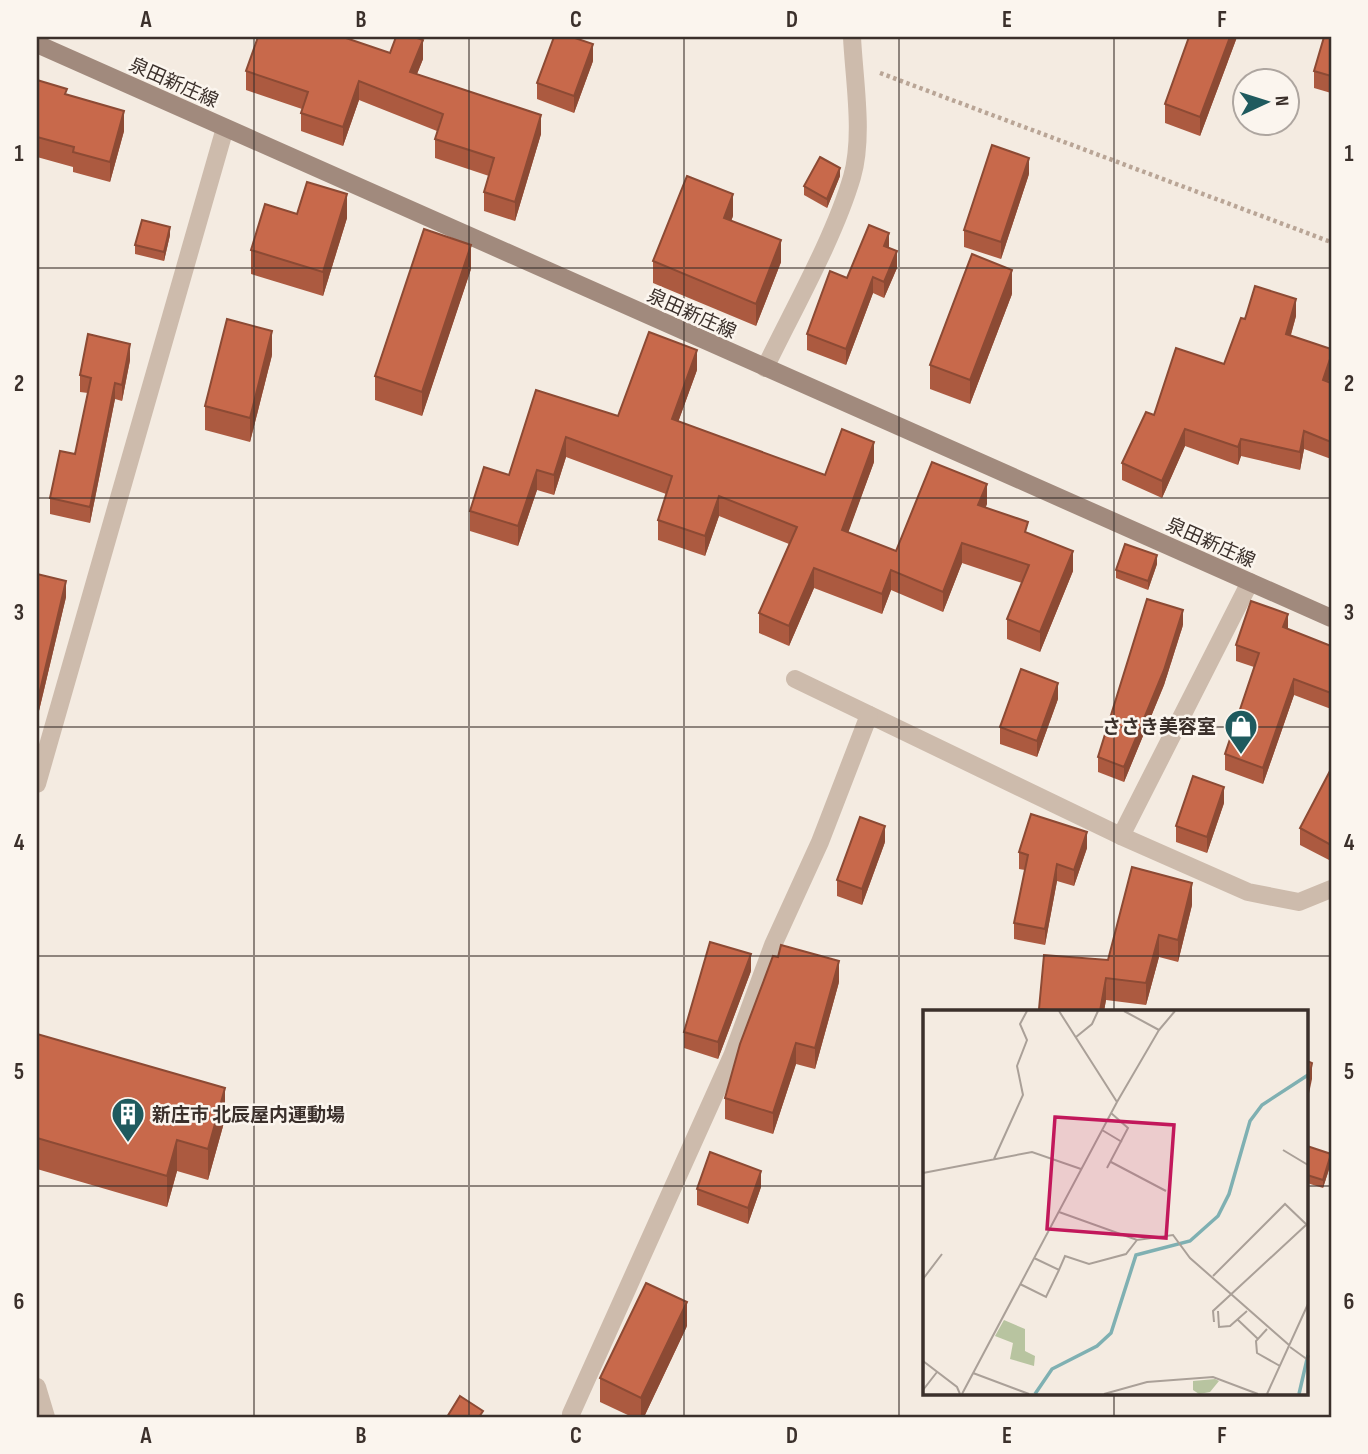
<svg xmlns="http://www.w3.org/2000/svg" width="1368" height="1454" font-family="'Sofia Sans Condensed','Noto Sans JP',sans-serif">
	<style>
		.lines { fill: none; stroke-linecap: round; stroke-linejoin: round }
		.path { stroke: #b9a596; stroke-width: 4.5; stroke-dasharray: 3.5 3.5; stroke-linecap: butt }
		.service { stroke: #cdbbac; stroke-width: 18 }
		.minor { stroke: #cdbbac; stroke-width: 18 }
		.tertiary { stroke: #cdbbac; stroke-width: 18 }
		.secondary { stroke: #a18a7d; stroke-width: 18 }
		.wall { fill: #ac5a40 }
		.shaded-wall { fill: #8c4a34 }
		.building { fill: #c8694b; stroke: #8c4a34; stroke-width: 2 }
		.grid { fill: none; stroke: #3b302b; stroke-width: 2; stroke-opacity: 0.55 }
		.labels { text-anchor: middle; stroke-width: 5; stroke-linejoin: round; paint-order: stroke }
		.street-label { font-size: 19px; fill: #3b302b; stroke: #fbf5ee }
		.poi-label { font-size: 19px; font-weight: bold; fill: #3b302b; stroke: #fbf5ee; text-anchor: end }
		.inset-river { fill: none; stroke: #7fb0b2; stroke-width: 3.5 }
		.inset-road { fill: none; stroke: #aaa098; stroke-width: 2 }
		.view { fill: #c2185b; fill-opacity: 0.15; stroke: #c2185b; stroke-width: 3.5 }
		.inset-edge { fill: none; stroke: #3b302b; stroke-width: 3.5 }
		.neatline { fill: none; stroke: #3b302b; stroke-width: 2.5 }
		.grid-label { font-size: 23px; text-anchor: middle; font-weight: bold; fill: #3b302b }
	</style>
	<rect width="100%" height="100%" fill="#f4ebe1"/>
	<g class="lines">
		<!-- path -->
		<path class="path" d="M880,73l451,169"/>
		<!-- service -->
		<g class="service">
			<path d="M795,679l326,157 127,56 51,10 32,-13"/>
			<path d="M1121,836l129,-254"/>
			<path d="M571,1414l161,-358 41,-111 47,-103 49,-127"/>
		</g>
		<!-- minor -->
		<g class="minor">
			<path d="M765,368c28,-58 69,-130 87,-191 12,-41 2,-98 0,-140"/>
			<path d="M37,784l188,-656"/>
		</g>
		<!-- tertiary -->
		<path class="tertiary" d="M37,1387l9,30"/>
		<!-- secondary -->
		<path class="secondary" d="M37,44l1294,574"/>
	</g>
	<!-- wall -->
	<g class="wall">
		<path d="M1189,37h48l-37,99 -35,-13v-19z"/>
		<path d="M1331,37v56l-17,-5v-17z"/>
		<path d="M390,53l33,6 -6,15 124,60 -26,87 -31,-10v-19l5,-16 -54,-18v-19l2,-8 -78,-31 -16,46 -42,-15v-18l1,-4 -56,-19v-19z"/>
		<path d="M593,61l-19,52 -37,-14v-16z"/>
		<path d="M37,80l30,15 57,36 -14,51 -37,-10v-5l-36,-10z"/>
		<path d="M1029,174l-28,85 -37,-12v-17z"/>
		<path d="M840,176l-13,32 -23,-13v-9z"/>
		<path d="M297,214l50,4 -24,78 -72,-22v-24z"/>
		<path d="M733,216l-2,5 50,41 -25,64 -103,-43v-22z"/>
		<path d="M170,235l-6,26 -29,-7v-9z"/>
		<path d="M889,248l8,20 -13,30 -11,-5 -27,72 -39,-15v-16l40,-56z"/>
		<path d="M471,269l-49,147 -47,-16v-24z"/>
		<path d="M1012,294l-42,110 -40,-15v-24z"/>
		<path d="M1296,316l-5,19 40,39 -3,8 3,1v76l-27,-10 -4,21 -59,-14 -3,9 -53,-19 -23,52 -40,-18v-17l32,-48 70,-51 21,-45z"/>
		<path d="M272,355l-22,87 -45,-12v-24z"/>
		<path d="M130,360l-8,41 -7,-2 -25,124 -40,-9v-16l25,-44 13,-61 -8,-1v-17z"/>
		<path d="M697,370l-19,52 147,53 49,-13 -26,70 48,19 91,-47 -2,4 43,25 45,38 -33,81 -33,-13v-20l15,-36 -60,-20 -19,49 -52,-22 -9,24 -68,-26 -25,58 -30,-13v-20l30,-69 -70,-28 -14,40 -47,-16v-20l8,-26 -100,-37 -12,38 -17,-5 -19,56 -48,-15v-20l39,-36 27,-85 82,26z"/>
		<path d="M1331,548v22h-1v-18z"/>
		<path d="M1157,564l-9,26 -32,-12v-8z"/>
		<path d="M37,574l29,23 -28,118h-1z"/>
		<path d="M1183,625l-19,60 -40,97 -26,-10v-15z"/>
		<path d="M1288,629l43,17v63l-37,-14 -31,89 -38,-14v-16l29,-87 -18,-6v-16z"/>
		<path d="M1058,699l-21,58 -37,-13v-17z"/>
		<path d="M1331,769v92l-31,-16v-17z"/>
		<path d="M1224,803l-17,50 -31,-11v-16z"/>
		<path d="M885,842l-23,63 -25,-9v-16z"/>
		<path d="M1087,848l-13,38 -17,-5 -12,64 -31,-6v-16l11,-53 -6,-1v-17z"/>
		<path d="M1192,905l-14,57 -19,-5 -13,48 -40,-5 -2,11h-65l5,-56 64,5z"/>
		<path d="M751,971l-33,88 -34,-11v-16z"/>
		<path d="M839,982l-24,87 -19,-5 -23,70 -48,-15v-21z"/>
		<path d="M37,1034l188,85 -17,61 -31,-9 -10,36 -130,-38z"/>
		<path d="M1307,1146l24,17 -8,25 -16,-5z"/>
		<path d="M761,1187l-13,37 -51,-19v-16z"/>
		<path d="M687,1326l-43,91h-12l-32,-15v-24z"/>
	</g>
	<!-- shaded-wall -->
	<g class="shaded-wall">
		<path d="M1230,37h7l-37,99v-19z"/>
		<path d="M423,40v19l-13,32v-19z"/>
		<path d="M593,44v17l-19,52v-17z"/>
		<path d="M359,81v19l-16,46v-19z"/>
		<path d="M124,111v20l-14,51v-20z"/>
		<path d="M541,115v19l-26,87v-19z"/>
		<path d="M1029,158v16l-28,85v-17z"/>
		<path d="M840,168v8l-13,32v-9z"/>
		<path d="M347,194v24l-24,78v-24z"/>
		<path d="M733,194v22l-9,24v-22z"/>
		<path d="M170,227v8l-6,26v-9z"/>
		<path d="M889,233v16l-5,-3z"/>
		<path d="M781,240v22l-25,64v-22z"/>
		<path d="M471,245v24l-49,147v-24z"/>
		<path d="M897,251v17l-13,30v-16z"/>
		<path d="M1012,270v24l-42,110v-24z"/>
		<path d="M873,277v16l-27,72v-16z"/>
		<path d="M1296,299v17l-10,35v-17z"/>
		<path d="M272,331v24l-22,87v-24z"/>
		<path d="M130,344v16l-8,41v-16z"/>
		<path d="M697,350v20l-25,69v-20z"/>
		<path d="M1331,356v18l-8,24v-18z"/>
		<path d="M115,383v16l-25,124v-16z"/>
		<path d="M1185,429v17l-23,52v-17z"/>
		<path d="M1304,431v18l-4,21v-18z"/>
		<path d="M566,437v20l-12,38v-20z"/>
		<path d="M1241,439v17l-3,9v-18z"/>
		<path d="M874,442v20l-32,88v-20z"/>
		<path d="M537,470v20l-19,56v-20z"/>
		<path d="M987,484v20l-9,21v-20z"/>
		<path d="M719,496v20l-14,40v-20z"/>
		<path d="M962,543v20l-19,49v-20z"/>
		<path d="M1073,551v20l-33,81v-20z"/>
		<path d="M1157,555v9l-9,26v-9z"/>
		<path d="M814,568v20l-25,58v-20z"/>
		<path d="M891,570v20l-9,24v-20z"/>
		<path d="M66,581v16l-28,118v-16z"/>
		<path d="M1183,610v15l-19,60 -40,97v-15z"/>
		<path d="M1288,614v16l-5,-3z"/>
		<path d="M1294,679v16l-31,89v-16z"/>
		<path d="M1058,683v16l-21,58v-16z"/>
		<path d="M1224,787v16l-17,50v-16z"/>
		<path d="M885,826v16l-23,63v-16z"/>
		<path d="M1087,832v16l-13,38v-16z"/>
		<path d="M1057,864v17l-12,64v-16z"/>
		<path d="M1192,883v22l-14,57v-22z"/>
		<path d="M1159,935v22l-13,48v-22z"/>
		<path d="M751,954v17l-33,88v-17z"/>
		<path d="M839,961v21l-24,87v-21z"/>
		<path d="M1106,978v22l-2,11h-4z"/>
		<path d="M796,1043v21l-23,70v-21z"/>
		<path d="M1312,1063v16l-5,24v-16z"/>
		<path d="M225,1088v31l-17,61v-31z"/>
		<path d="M177,1140v31l-10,36v-31z"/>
		<path d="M1331,1154v9l-8,25v-8z"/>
		<path d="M761,1171v16l-13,37v-16z"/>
		<path d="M687,1302v24l-43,91h-3v-19z"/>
	</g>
	<!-- building -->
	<g class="building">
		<path d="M258,37h85l47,16 6,-16h18l9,3 -13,32 131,43 -26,87 -31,-10 10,-34 -59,-19 8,-25 -84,-33 -16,46 -42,-14 7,-21 -62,-21z"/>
		<path d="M554,37h18l21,7 -19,52 -37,-13z"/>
		<path d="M1189,37h41l-30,80 -35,-13z"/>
		<path d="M1324,37h7v39l-17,-5z"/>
		<path d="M37,80l30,9 -2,5 59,17 -14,51 -37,-10 1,-5 -37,-10z"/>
		<path d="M992,145l37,13 -28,84 -37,-12z"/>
		<path d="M820,157l20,11 -13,31 -23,-13z"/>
		<path d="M687,176l46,18 -9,24 57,22 -25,64 -103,-43z"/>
		<path d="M307,182l40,12 -24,78 -72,-22 14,-46 32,10z"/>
		<path d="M142,220l28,7 -6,25 -29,-7z"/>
		<path d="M869,225l20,8 -5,13 13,5 -13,31 -11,-5 -27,72 -39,-15 23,-63 17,7z"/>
		<path d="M424,229l47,16 -49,147 -47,-16z"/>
		<path d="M972,254l40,16 -42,110 -40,-15z"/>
		<path d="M1255,286l41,13 -10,35 45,15v7l-8,24 8,3v59l-27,-11 -4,21 -59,-13 -3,8 -53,-18 -23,52 -40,-18 24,-51 8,3 22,-67 48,16 17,-46 4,1z"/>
		<path d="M227,319l45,12 -22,87 -45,-12z"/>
		<path d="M649,332l48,18 -25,69 153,56 17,-46 32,13 -32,88 54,21 36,-89 55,22 -9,21 50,17 -3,10 48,19 -33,81 -33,-13 22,-54 -67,-22 -19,49 -52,-22 -9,24 -68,-26 -25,58 -30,-13 38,-86 -78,-31 -14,40 -47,-16 14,-44 -106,-39 -12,38 -17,-5 -19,56 -48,-15 14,-44 25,8 27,-85 82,26z"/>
		<path d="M88,334l42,10 -8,41 -7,-2 -25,124 -40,-9 10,-47 15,3 16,-76 -11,-3z"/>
		<path d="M1125,544l32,11 -9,26 -32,-11z"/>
		<path d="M37,574l29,7 -28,118h-1z"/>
		<path d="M1147,599l36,11 -19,60 -40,97 -26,-10z"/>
		<path d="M1251,601l37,13 -5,13 48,19v47l-37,-14 -31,89 -38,-14 34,-101 -23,-8z"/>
		<path d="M1021,669l37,14 -21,58 -37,-14z"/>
		<path d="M1331,769v76l-31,-17z"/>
		<path d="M1193,776l31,11 -17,50 -31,-11z"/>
		<path d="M1031,814l56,18 -13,38 -17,-6 -12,65 -31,-6 14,-68 -9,-3z"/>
		<path d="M860,817l25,9 -23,63 -25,-9z"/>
		<path d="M1132,867l60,16 -14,57 -19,-5 -13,48 -40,-5 -6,33h-39l-22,-2 5,-54 64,5z"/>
		<path d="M710,942l41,12 -33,88 -34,-10z"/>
		<path d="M781,945l58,16 -24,87 -19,-5 -23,70 -48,-15 15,-54 33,-88 5,1z"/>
		<path d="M37,1034l188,54 -17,61 -31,-9 -10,36 -130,-38z"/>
		<path d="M1307,1061l5,2 -5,24z"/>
		<path d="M1307,1146l24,8 -8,26 -16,-5z"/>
		<path d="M710,1152l51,19 -13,37 -51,-19z"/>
		<path d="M646,1283l41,19 -46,96 -41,-20z"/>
		<path d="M460,1396l23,15 -4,6h-32z"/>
	</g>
	<!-- grid -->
	<path class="grid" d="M254,37v1380M469,37v1380M684,37v1380M899,37v1380M1114,37v974M37,268h1294M37,498h1294M37,727h1294M37,956h1294M37,1186h888M1307,1186h24M1114,1393v24"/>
	<!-- icons -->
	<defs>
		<symbol id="shop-pin" viewBox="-11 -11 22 30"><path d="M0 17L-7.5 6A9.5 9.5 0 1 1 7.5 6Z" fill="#1f5a5e" stroke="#fbf5ee"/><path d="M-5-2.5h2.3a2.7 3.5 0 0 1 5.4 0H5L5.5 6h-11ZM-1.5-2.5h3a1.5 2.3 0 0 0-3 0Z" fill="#fff"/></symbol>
		<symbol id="building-pin" viewBox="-11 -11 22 30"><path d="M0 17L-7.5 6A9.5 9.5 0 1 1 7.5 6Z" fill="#1f5a5e" stroke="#fbf5ee"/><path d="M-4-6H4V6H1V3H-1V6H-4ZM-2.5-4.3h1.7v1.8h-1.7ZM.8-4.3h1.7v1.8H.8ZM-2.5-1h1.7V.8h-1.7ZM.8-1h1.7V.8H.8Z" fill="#fff"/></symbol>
	</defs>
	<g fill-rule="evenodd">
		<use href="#shop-pin" x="1222" y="707" width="38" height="52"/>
		<use href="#building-pin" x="109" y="1095" width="38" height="52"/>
	</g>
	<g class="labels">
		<!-- street labels -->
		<g class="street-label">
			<text transform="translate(174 82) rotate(24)" y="7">泉田新庄線</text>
			<text transform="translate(692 313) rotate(24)" y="7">泉田新庄線</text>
			<text transform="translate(1211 542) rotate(24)" y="7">泉田新庄線</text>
		</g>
		<!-- poi labels -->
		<g class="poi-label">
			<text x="1216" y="733">ささき美容室</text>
			<text x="152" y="1121" text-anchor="start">新庄市 北辰屋内運動場</text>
		</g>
	</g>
	<!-- overview -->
	<g transform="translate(923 1010)">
		<rect width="385" height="385" fill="#f4ebe1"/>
		<path d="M81,310l21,9v22l10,5 -1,10 -24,-7 3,-16 -18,-7zM292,369l4,2 -9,11 -11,2 -6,-4v-9z" fill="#b8c4a0"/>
		<path class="inset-river" d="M112,384l17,-25 45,-23 14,-13 25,-78 54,-14 28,-25 11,-22 21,-73 12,-16 46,-30M376,384l9,-39"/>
		<path class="inset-road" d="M136,1l58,91M236,20l16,-19M153,27l16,-13 6,-13M179,120l20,12M360,140l25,15M71,149l29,-64 -6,-29 10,-26 -7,-16 7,-13M188,152l55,29M184,158l21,-40 -17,-15M0,163l109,-21 49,17M136,202l78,28 36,-5 17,23 99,87M111,248l25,12 6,-14 24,8 37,-10 11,-14M290,266l72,-72 23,22M0,269l19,-25M97,274l26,13 13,-27M295,301l1,16 11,-1 17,-15M314,309l21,20M291,312l-1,-11 93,-86M344,319l-11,12 1,12 23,13M367,337l18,13M0,351l34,26 3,7M50,363l56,21M0,380l14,-18M39,384l155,-292 42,-72 -35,-19M181,384l43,-12 66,-5 45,17M344,384l41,-90"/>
		<path class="view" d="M132,107l119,8 -8,113 -119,-9z"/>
		<rect width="385" height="385" class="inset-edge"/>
	</g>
	<!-- border -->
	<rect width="1368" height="1454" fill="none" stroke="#fbf5ee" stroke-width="77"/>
	<!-- north arrow -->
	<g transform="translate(1266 102) rotate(86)"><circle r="33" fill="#fbf5ee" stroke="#aea6a0" stroke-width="2"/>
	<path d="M0-5L12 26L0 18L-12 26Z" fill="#1f5a5e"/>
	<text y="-10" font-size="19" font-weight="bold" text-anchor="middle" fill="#3b302b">N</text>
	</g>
	<rect x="38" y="38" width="1292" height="1378" class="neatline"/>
	<g class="grid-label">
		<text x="146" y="27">A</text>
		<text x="361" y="27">B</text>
		<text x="576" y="27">C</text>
		<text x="792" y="27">D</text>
		<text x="1007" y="27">E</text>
		<text x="1222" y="27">F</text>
		<text x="19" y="161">1</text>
		<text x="1349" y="161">1</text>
		<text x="19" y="391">2</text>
		<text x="1349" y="391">2</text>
		<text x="19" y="620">3</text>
		<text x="1349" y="620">3</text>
		<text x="19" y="850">4</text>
		<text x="1349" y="850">4</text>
		<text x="19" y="1079">5</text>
		<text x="1349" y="1079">5</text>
		<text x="19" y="1309">6</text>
		<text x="1349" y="1309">6</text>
		<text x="146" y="1443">A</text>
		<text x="361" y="1443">B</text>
		<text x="576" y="1443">C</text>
		<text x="792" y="1443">D</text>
		<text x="1007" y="1443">E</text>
		<text x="1222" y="1443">F</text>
	</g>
</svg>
